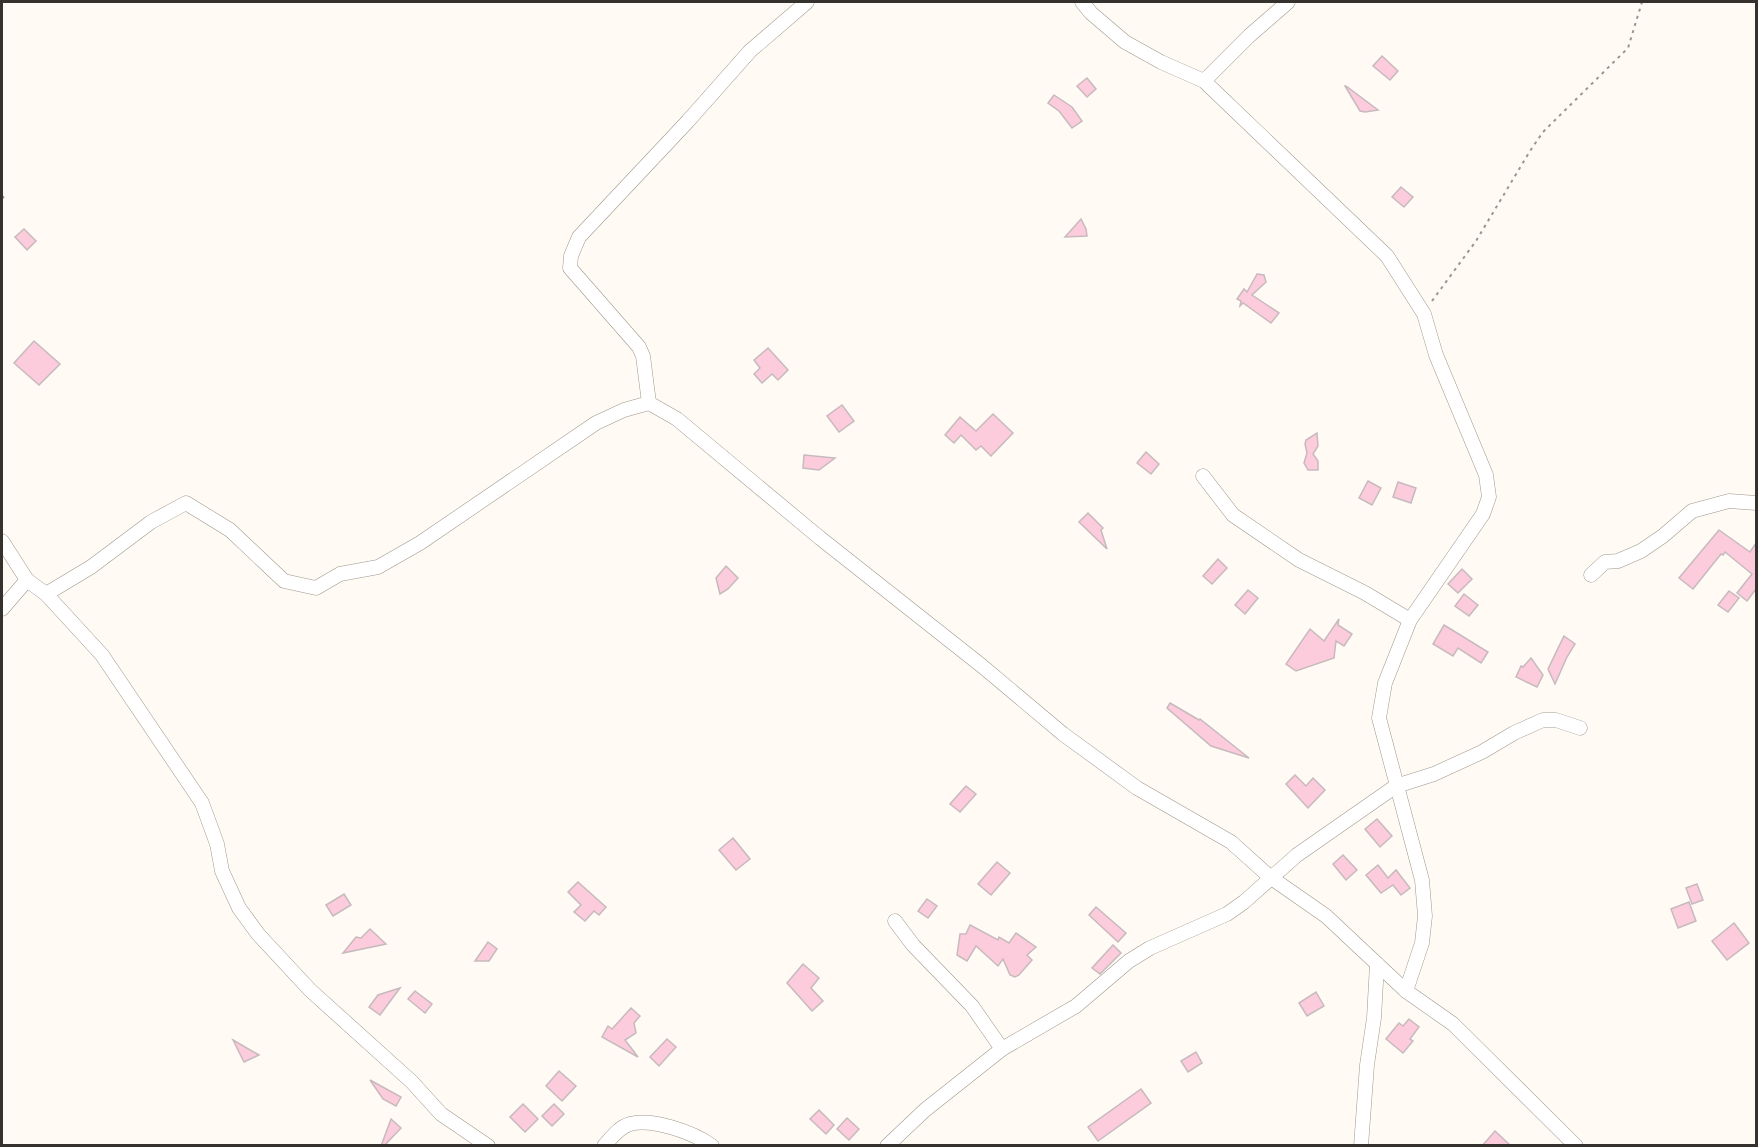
<svg xmlns="http://www.w3.org/2000/svg" width="1758" height="1147" font-family="'Noto Sans',sans-serif">
	<style>
		.building { fill: #fccbdc; stroke: #c7babe; stroke-width: 1.5 }
		.lines { fill: none; stroke-linecap: round; stroke-linejoin: round }
		.minor-casing { stroke: #9e978d; stroke-width: 15 }
		.path { stroke: #999590; stroke-width: 2; stroke-dasharray: 3 4.5; stroke-linecap: butt }
		.minor { stroke: #fff; stroke-width: 14 }
	</style>
	<rect width="100%" height="100%" fill="#fffaf4"/>
	<!-- building -->
	<g class="building">
		<path d="M1382,56l16,15 -8,9 -17,-14z"/>
		<path d="M1087,78l9,11 -9,8 -10,-11z"/>
		<path d="M1345,86h1l32,24 -13,2 -5,-1z"/>
		<path d="M1054,95l18,12 10,14 -10,7 -13,-17 -11,-8z"/>
		<path d="M1401,187l12,10 -9,10 -12,-10z"/>
		<path d="M1081,219l5,10 1,7 -22,1z"/>
		<path d="M24,229l12,12 -9,9 -12,-13z"/>
		<path d="M1257,274l7,1 2,7 -14,13 27,18 -8,10 -28,-20 -3,3 1,-5 -4,-2 7,-10 3,3z"/>
		<path d="M34,341l26,23 -21,21 -25,-22z"/>
		<path d="M768,348l20,22 -10,10 -6,-6 -10,9 -8,-9 6,-6 -6,-8z"/>
		<path d="M842,405l12,16 -15,11 -12,-16z"/>
		<path d="M993,414l20,19 -22,23 -10,-10 -5,4 -15,-15 -7,8 -9,-8 15,-18 16,14z"/>
		<path d="M1317,433l1,13 -5,8 5,7v9h-10l-4,-7 3,-10 -2,-9 1,-4z"/>
		<path d="M1146,452l13,12 -8,10 -14,-11z"/>
		<path d="M804,455l31,3 -16,12 -16,-2z"/>
		<path d="M1368,481l13,7 -9,17 -13,-7z"/>
		<path d="M1398,482l18,6 -5,15 -18,-6z"/>
		<path d="M1088,513l15,15 -2,2 6,19 -28,-27z"/>
		<path d="M1719,530l31,22 6,-9v46l-9,12 -10,-8 15,-19 -27,-22 -2,3 -2,-1 -28,35 -14,-11z"/>
		<path d="M1218,559l9,9 -15,16 -9,-8z"/>
		<path d="M726,566l12,12 -10,11 -8,5 -4,-16z"/>
		<path d="M1462,569l10,10 -14,14 -10,-9z"/>
		<path d="M1248,590l10,8 -13,16 -10,-9z"/>
		<path d="M1729,591l10,7 -11,14 -10,-7z"/>
		<path d="M1464,594l14,11 -9,11 -14,-10z"/>
		<path d="M1339,619l-1,6 14,9 -8,12 -8,-5 -2,17 -38,13 -10,-7 24,-35 14,12z"/>
		<path d="M1444,625l44,27 -7,11 -23,-15 -5,8 -20,-12z"/>
		<path d="M1564,636l11,8 -8,13 -12,27 -7,-15z"/>
		<path d="M1531,658l12,17 -6,12 -21,-10 5,-11 2,1z"/>
		<path d="M1170,703l29,17 1,-1 49,39 -38,-12 -44,-38z"/>
		<path d="M1295,775l11,11 7,-8 12,12 -17,18 -22,-24z"/>
		<path d="M966,786l10,8 -16,18 -10,-8z"/>
		<path d="M1377,819l15,17 -12,11 -15,-18z"/>
		<path d="M733,838l17,21 -14,11 -17,-20z"/>
		<path d="M1343,855l14,15 -11,10 -13,-16z"/>
		<path d="M997,862l13,11 -19,22 -13,-11z"/>
		<path d="M1378,865l10,13 8,-8 14,18 -9,7 -8,-10 -12,8 -15,-18z"/>
		<path d="M578,882l28,25 -7,8 -5,-4 -9,10 -11,-9 7,-7 -13,-13z"/>
		<path d="M1697,884l6,16 -11,4 -6,-16z"/>
		<path d="M344,894l7,11 -18,11 -7,-11z"/>
		<path d="M927,899l10,7 -9,12 -10,-7z"/>
		<path d="M1689,902l7,19 -18,7 -7,-19z"/>
		<path d="M1096,907l30,26 -8,9 -29,-27z"/>
		<path d="M1734,923l15,20 -22,17 -15,-19z"/>
		<path d="M970,925l28,15 1,-3 10,6 7,-10 20,14 -9,8 5,5 -13,15 -4,2 -5,-2 -7,-16 -5,7 -22,-20 -9,15 -10,-6 3,-21h6z"/>
		<path d="M370,929l16,15 -43,9 13,-16 5,1z"/>
		<path d="M488,942l9,7 -8,12h-14z"/>
		<path d="M1113,945l8,8 -21,21 -8,-6z"/>
		<path d="M803,964l16,14 -8,10 12,13 -11,10 -25,-28z"/>
		<path d="M400,988l-20,27 -11,-8 9,-12z"/>
		<path d="M415,991l17,13 -7,9 -17,-14z"/>
		<path d="M1316,992l8,14 -17,10 -8,-13z"/>
		<path d="M631,1008l9,8 -6,7 2,10 -11,7 13,17 -36,-20 6,-11 4,3z"/>
		<path d="M1409,1019l10,8 -9,12 3,2 -10,12 -17,-14 13,-16 4,3z"/>
		<path d="M667,1039l9,8 -17,19 -9,-9z"/>
		<path d="M233,1040l26,15 -15,7z"/>
		<path d="M1196,1052l6,11 -14,9 -7,-11z"/>
		<path d="M559,1071l17,15 -14,15 -16,-15z"/>
		<path d="M370,1080l31,17 -5,9 -13,-7z"/>
		<path d="M1141,1089l10,14 -53,38 -10,-14z"/>
		<path d="M523,1104l15,15 -13,13 -15,-15z"/>
		<path d="M554,1104l10,10 -12,12 -10,-10z"/>
		<path d="M819,1110l15,15 -8,9 -16,-15z"/>
		<path d="M847,1118l12,11 -10,11 -12,-11z"/>
		<path d="M391,1119l10,9 -17,18h-3z"/>
		<path d="M1495,1131l16,15h-29z"/>
	</g>
	<g class="lines">
		<defs>
			<g id="minor">
				<path d="M1082,2l9,11 34,29 36,20 43,19 183,175 37,58 12,41 50,120 3,22 -6,17 -73,106 -25,63 -6,35 43,162 3,36 -3,27 -16,48"/>
				<path d="M1204,81l45,-45 39,-34"/>
				<path d="M649,403l-6,-47 -4,-9 -69,-79 1,-12 8,-19 109,-116 62,-70 57,-49"/>
				<path d="M1203,476l30,39 66,45 66,33 45,27"/>
				<path d="M2,541l25,39 19,14 56,61 100,148 15,41 5,27 17,37 19,26 52,56 102,92 29,32 47,32"/>
				<path d="M1591,575l14,-13 13,-1 23,-10 22,-15 29,-25 37,-10 27,2"/>
				<path d="M46,594l45,-27 60,-45 35,-19 44,27 54,51 32,7 24,-14 38,-7 42,-24 176,-120 28,-13 25,-7 28,16 143,119 162,128 81,68 74,54 94,54 39,35 56,39 80,75 47,33 123,122"/>
				<path d="M2,609l25,-29"/>
				<path d="M895,921l18,24 59,61 30,43"/>
				<path d="M604,1146c7,-8 15,-19 26,-22 22,-6 63,8 82,22"/>
				<path d="M887,1146l38,-36 77,-61 74,-43 53,-45 21,-13 77,-34 17,-12 53,-47 99,-69 38,-12 48,-22 32,-19 29,-13h13l24,8"/>
				<path d="M1361,1146l6,-81 7,-47 3,-54"/>
			</g>
		</defs>
		<!-- minor casing -->
		<use href="#minor" class="minor-casing"/>
		<!-- path -->
		<g class="path">
			<path d="M2,196l2,2"/>
			<path d="M1432,301l44,-60 54,-90 13,-19 85,-84 14,-46"/>
		</g>
		<!-- minor -->
		<use href="#minor" class="minor"/>
	</g>
	<!-- border -->
	<rect width="1758" height="1147" fill="none" stroke="#35322e" stroke-width="6"/>
</svg>
